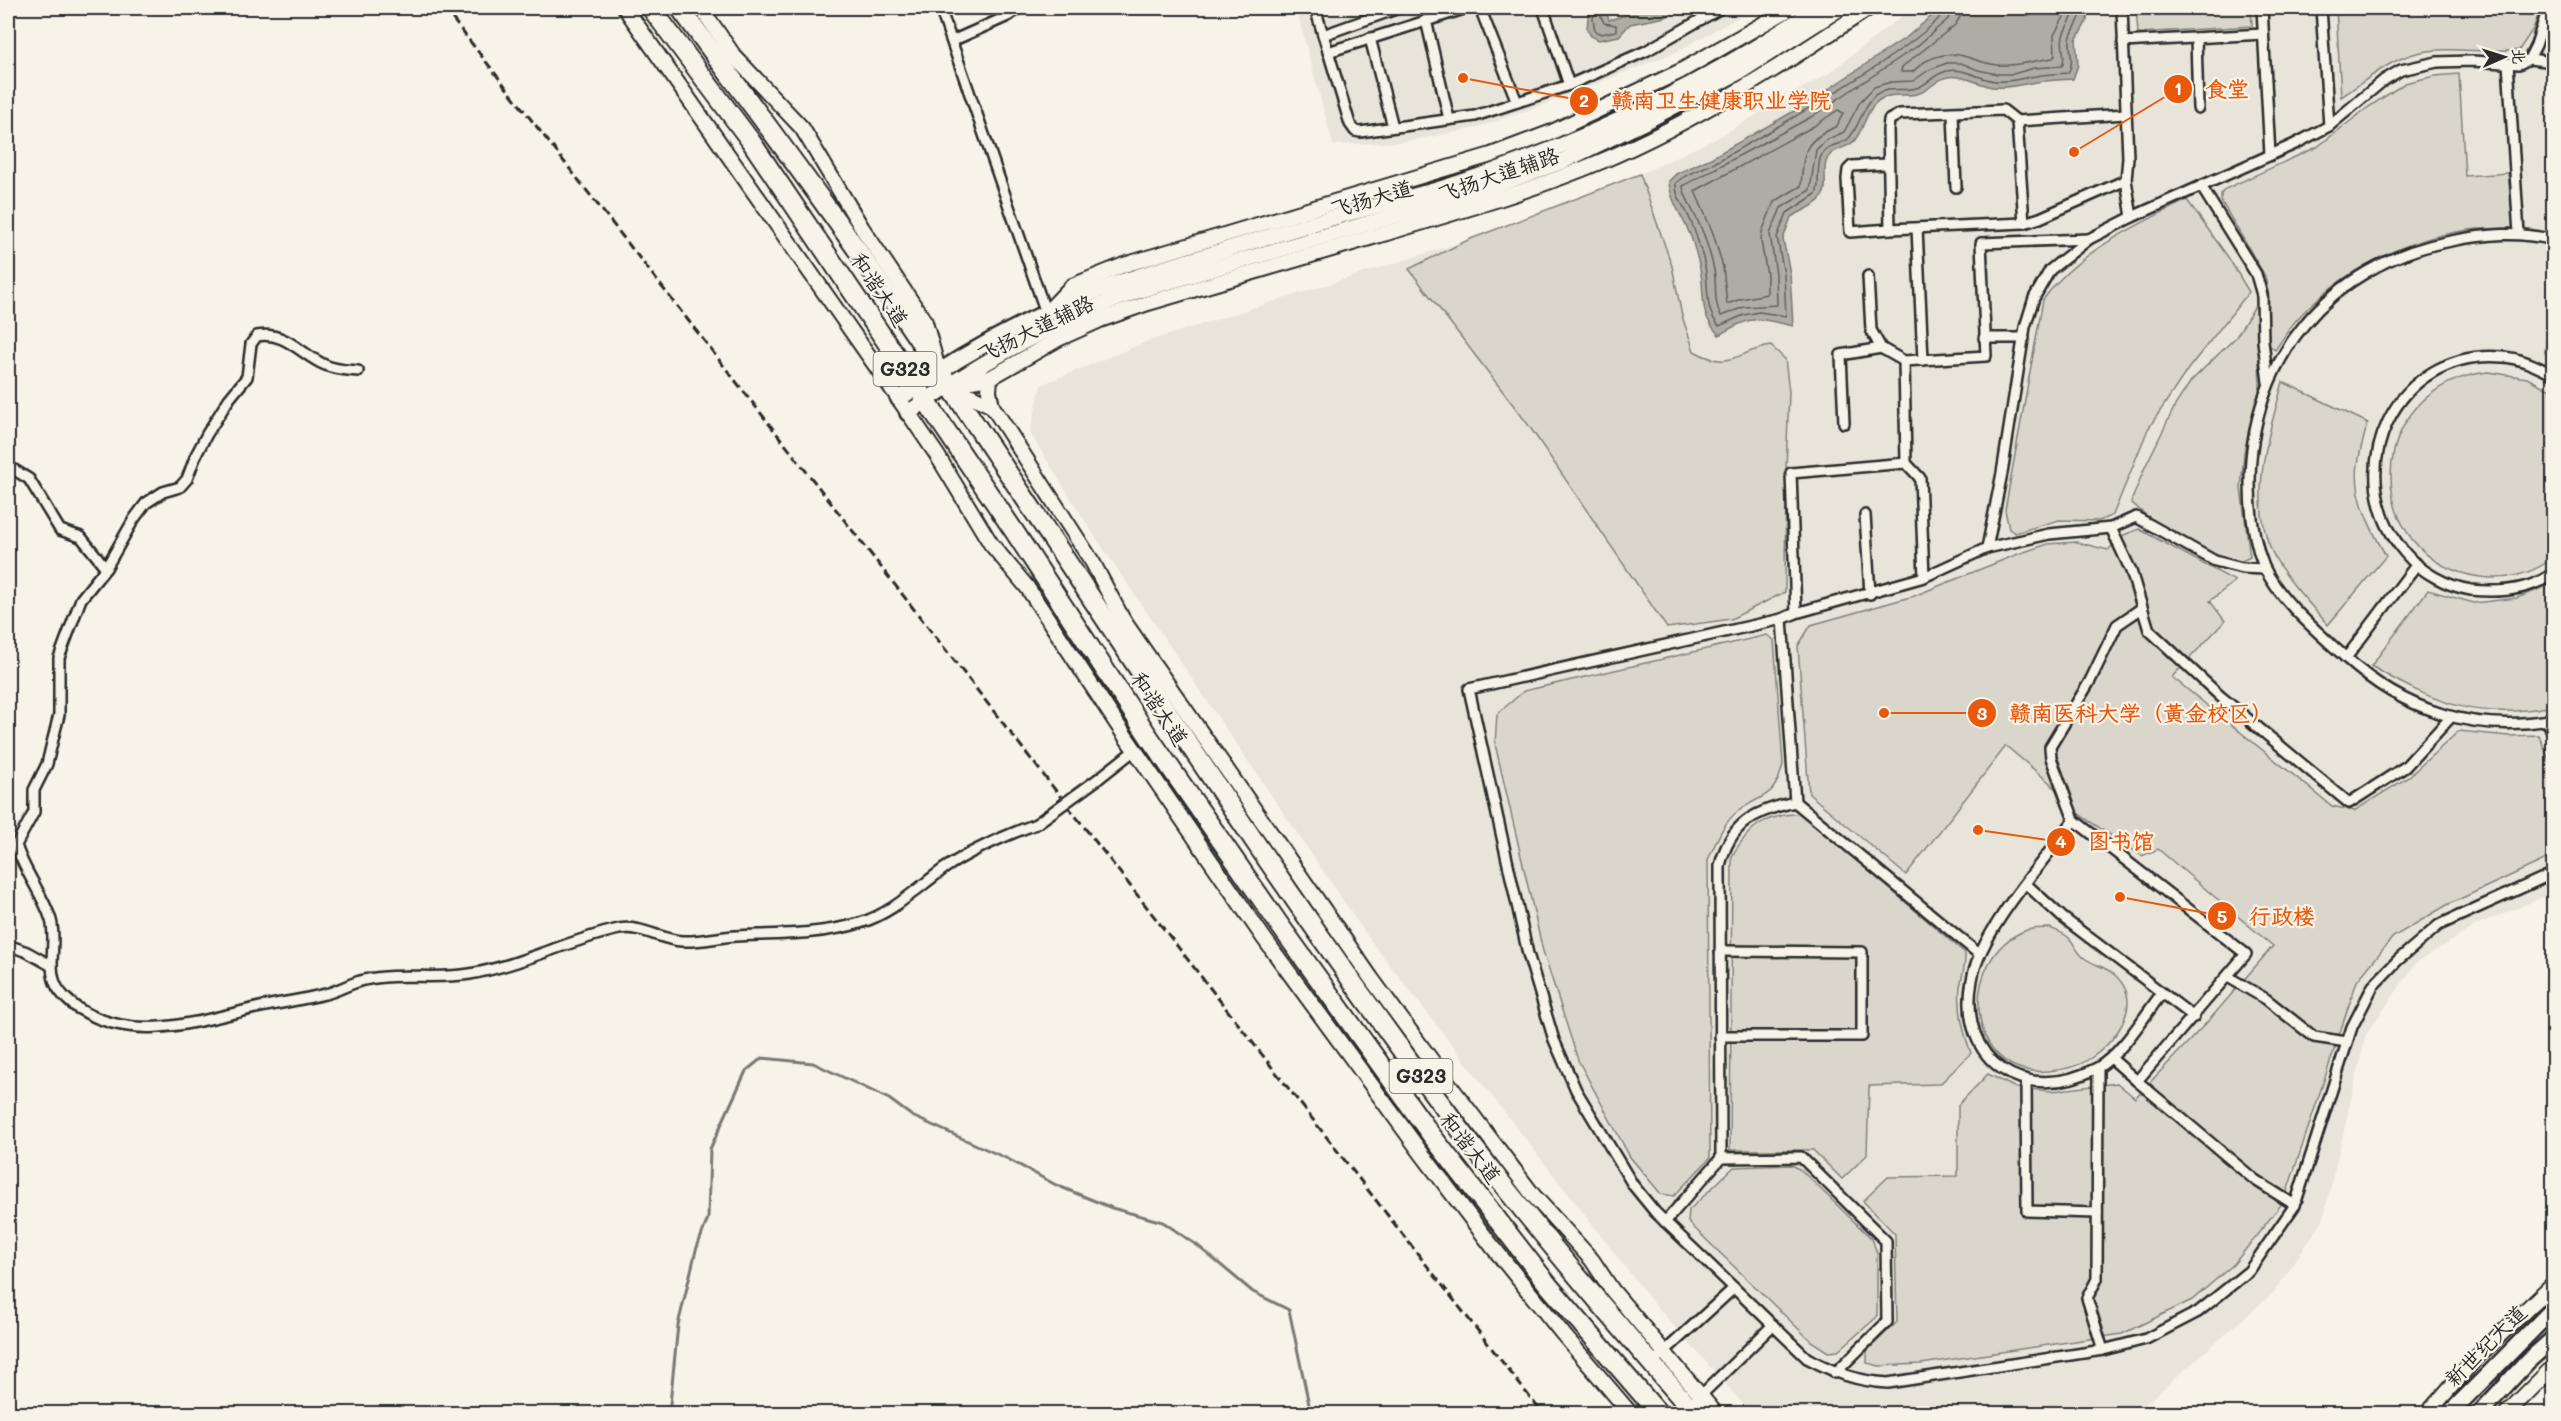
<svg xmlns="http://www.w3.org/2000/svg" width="2561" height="1421" font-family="Mali,'LXGW WenKai TC',sans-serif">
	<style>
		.built { fill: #e8e4da }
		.green { fill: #dad6cc; stroke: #82807c; stroke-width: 1.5 }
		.water { fill: #afaca4; stroke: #7a7874; stroke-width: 1.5 }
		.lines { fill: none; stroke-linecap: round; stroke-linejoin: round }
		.shore { stroke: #605f5b; stroke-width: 1.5 }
		.stream { stroke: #7a7874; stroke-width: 3 }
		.street-casing { stroke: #2b2b2b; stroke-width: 14 }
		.secondary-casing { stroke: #2b2b2b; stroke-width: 18 }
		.primary-casing { stroke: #2b2b2b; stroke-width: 20 }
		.highway-casing { stroke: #2b2b2b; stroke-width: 22 }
		.street { stroke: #f7f3e8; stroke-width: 9 }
		.secondary { stroke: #f7f3e8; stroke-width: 14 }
		.primary { stroke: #f7f3e8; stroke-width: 15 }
		.highway { stroke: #f7f3e8; stroke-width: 18 }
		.rail { stroke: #2b2b2b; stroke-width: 3; stroke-dasharray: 9 4.5; stroke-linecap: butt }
		.street-bridge-casing { stroke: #2b2b2b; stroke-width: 14; stroke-linecap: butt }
		.street-bridge { stroke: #f7f3e8; stroke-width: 9 }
		.labels { text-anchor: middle; stroke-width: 4.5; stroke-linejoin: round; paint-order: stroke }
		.shield { fill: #f7f3e8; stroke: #686764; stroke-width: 1.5 }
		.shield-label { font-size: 20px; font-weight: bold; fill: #2b2b2b }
		.street-label { font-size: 21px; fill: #2b2b2b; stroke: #f7f3e8 }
		.leader { fill: none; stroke: #e8590c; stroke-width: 2 }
		.callout-dot { fill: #e8590c; stroke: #f7f3e8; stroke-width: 2 }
		.mark-label { font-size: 18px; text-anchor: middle; font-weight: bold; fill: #fff }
		.callout-label { font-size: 22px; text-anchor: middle; font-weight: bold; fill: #e8590c; stroke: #f7f3e8; stroke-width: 4.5; stroke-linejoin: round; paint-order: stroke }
	</style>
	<rect width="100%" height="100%" fill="#f7f3e8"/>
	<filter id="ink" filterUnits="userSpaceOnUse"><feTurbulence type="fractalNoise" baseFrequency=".0167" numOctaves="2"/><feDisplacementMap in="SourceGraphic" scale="12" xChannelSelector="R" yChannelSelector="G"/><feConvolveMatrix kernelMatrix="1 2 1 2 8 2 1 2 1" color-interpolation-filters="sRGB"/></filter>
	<g filter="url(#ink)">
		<!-- built -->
		<g class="built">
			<path d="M1296,8h459l-79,44 -130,52 -73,25 -71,13 -69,3z"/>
			<path d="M1912,8h641v885l-75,31 -62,39 -50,72 -43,185 -49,72 -139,121h-384l-100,-113 -283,-363 -276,-405 -62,-99 11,-48 105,-43 322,-102 172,-66 75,-35 114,-66z"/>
		</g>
		<!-- green -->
		<g class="green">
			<path d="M2136,8h115l1,18 -114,7z"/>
			<path d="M2336,8h205l-8,21 -14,21c-33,5 -69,-5 -102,3 -29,7 -52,29 -76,44z"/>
			<path d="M2459,74l6,102 43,-3 6,55c-15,1 -31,0 -46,2 -63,9 -125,40 -168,86 -10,10 -17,23 -25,34l-9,-7 3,-46 -4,-21 -44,-75v-7l4,-5 92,-42 50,-39 38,-25 30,-7z"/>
			<path d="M1640,174l32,92 10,50 12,35c38,21 42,0 77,-5l14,13 4,33 -3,78 -1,122 -54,27 -64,9 -140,-205 -118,-154 59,-29z"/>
			<path d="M2187,200l41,57 21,35 -61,77 -40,60 -35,86 -14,6 -40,-1 -44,13 -6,-4 -4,-19 38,-210c32,-47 94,-75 144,-100z"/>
			<path d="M2553,271l1,89h-1l-8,-7z"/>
			<path d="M2255,306h2l3,81 -16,65 -3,36 9,69 -12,6c-31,-8 -84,-38 -107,-61l14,-35 31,-63 15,-23 45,-44z"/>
			<path d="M2489,372l38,6 27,14 -1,166c-21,16 -47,23 -73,19 -122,-18 -118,-192 9,-205z"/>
			<path d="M2283,382l85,41c-4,13 -8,27 -10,41 -5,32 13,65 28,92l-58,69c-17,-20 -45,-49 -56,-73 -24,-54 -4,-116 11,-170z"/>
			<path d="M2139,529l96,52 -25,20 15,20 -53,56 160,129 22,5 53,-33 52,-47 49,5 31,-1 14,35v86l-106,49 -54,32 -36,44 -73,220 -50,63 -42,36 -70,34 -201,30 -42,2 -12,-3v-12l30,-29 -2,-88 -32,-33 25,-24 70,-1v-71l30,-31 28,14 36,3 65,-8 18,15 76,-80 62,-72 -115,-97 -16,7 -62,-41 -30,-32 -44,-37 -100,129 -97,-81 -11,-148 13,-21 103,-29 104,-42 30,-10 28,-2 32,8 16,-15z"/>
			<path d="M2553,584v122c-75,15 -117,-2 -182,-40l57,-76 46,13 43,-5z"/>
			<path d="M1767,635l7,5 9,124c-8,36 -21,29 -46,48 -15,12 -21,31 -29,48l2,298 -36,38 -13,-2 -31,-37 -52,-97 -35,-109 -48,-207 2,-30 27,-23z"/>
			<path d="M1801,813l164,140c1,12 -3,22 -5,34 -2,22 3,45 11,66l-31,31 -71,2 -2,69 -25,24 -29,-29h-83l2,-294c19,-32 32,-40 69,-43z"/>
			<path d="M2050,928c6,3 15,5 20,11 5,6 7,13 13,18 9,7 19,9 28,15 36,27 7,68 -20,86 -13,9 -27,12 -43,13 -85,8 -91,-116 -21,-141 7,-2 16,-2 23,-2z"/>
			<path d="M1792,1165l9,5 71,69 5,14v64l-39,34 -10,1 -17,-11 -123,-119 1,-12 45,-43z"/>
		</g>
		<!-- water -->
		<g class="water">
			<path d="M1589,8h16l4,12 17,-5 -2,-7h55l-13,9 -36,7 -11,12 -20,4 -8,-4 -4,-7z"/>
			<path d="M1941,8h147l-1,13 -11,19 2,25 -5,14c-12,1 -24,1 -36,3 -16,2 -29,7 -45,5 -13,-3 -32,-13 -44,-10 -13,2 -18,14 -31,17 -11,3 -25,-2 -36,5 -15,8 -16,30 -27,42 -6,7 -17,7 -23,13 -12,11 -1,31 -9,43 -7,10 -21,14 -31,20l-8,22 7,34 3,53c-36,-8 -40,-12 -74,9 -20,-21 -14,-35 -18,-61 -2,-12 -6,-25 -10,-37 -7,-19 -21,-35 -22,-56l7,-7 35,-16 92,-52 105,-70z"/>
		</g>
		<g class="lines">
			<!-- shore -->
			<g class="shore">
				<path d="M1945,8c-3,27 -197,136 -229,154 -13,7 -30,11 -40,21 -1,14 8,22 13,34 7,15 11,30 15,45 6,21 -1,47 15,64l25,-11 15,-3 27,4 -2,-42 -7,-37 10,-24 29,-19c5,-12 -1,-28 6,-40 6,-11 19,-8 27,-16 11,-12 13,-31 26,-43 12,-9 28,-3 41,-7 12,-3 17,-14 31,-17 16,-4 32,8 48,10 15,2 26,-3 41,-5 10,-2 21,-2 32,-3 7,-11 1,-21 2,-33 2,-12 11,-17 12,-32"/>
				<path d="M1952,8l-4,11 -32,28 -105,70 -128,69c0,10 18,38 22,52 3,10 7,21 9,32 3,15 -1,32 7,46l23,-9 33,-2 -1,-31 -6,-40 11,-26 29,-18 6,-40 10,-10 18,-8 16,-30 14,-15 17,-5 22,-1 16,-11 18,-7h14l17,7 19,4h16l21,-6 28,-2c5,-9 -2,-20 1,-30 3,-11 11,-16 11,-28"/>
				<path d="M1961,8l-1,9 -5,8 -53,42 -1,5h11c5,-3 8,-8 14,-11 33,-16 42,1 72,4 17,2 38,-5 55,-7l2,-3 -1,-20 11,-20v-7"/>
				<path d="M1598,10l6,13 12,2v6l-15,3 -6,-3 -2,-13 1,-7z"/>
				<path d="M1838,110l5,3 -6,13c-34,16 -33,23 -36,60l-27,16 -12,30 -1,9 6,34v19l-26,5 -14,5 -4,-37 -10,-34 -18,-42 119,-65z"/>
			</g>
			<!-- stream -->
			<path class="stream" d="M669,1414l9,-89 18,-75 12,-32 2,-69 36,-78 16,-13 51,5 76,36 23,17 96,43 48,26 56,23 51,14 35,24 55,46 36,18 22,104"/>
			<defs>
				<g id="street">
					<path d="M940,8l106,305"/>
					<path d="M1315,8l35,116 5,7 5,1 115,-16 94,-31 77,-34 75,-43"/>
					<path d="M1480,8l37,94"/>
					<path d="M1543,8l26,77"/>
					<path d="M2122,8l6,150 -2,22 6,37"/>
					<path d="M2262,8l8,147"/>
					<path d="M2321,8l8,118"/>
					<path d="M2548,8l-12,37 -7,14 -10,5 -47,-3 -35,1 -36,8 -17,10 -55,46 -34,18 -163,73 -43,22 -39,31 -16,28 -9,29 -23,146 -15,75 -63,29 -128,36 -14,6 -313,70 59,265 26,86 22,50 57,95 22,27 152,146c29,15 48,23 81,25l215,-33 43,-11 52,-27 51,-41 46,-66 57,-178 21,-41 25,-26 41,-35 115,-52"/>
					<path d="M1426,20l23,99"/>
					<path d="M1323,35l76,-27"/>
					<path d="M1370,38l23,89"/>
					<path d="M2196,38l2,70"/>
					<path d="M952,41l56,-25 12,-8"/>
					<path d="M2123,42l140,-8"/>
					<path d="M1328,52l139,-44"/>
					<path d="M2529,59l25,3"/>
					<path d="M2508,63l11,171"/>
					<path d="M1953,113l3,74"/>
					<path d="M2126,114l-109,7 -14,-11 -103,4 -11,6 -1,10 2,99 134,-6 16,-5 86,-38"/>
					<path d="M2017,121l7,102"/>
					<path d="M1887,164l-35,2 -4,4 -1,9 3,53 40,-3"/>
					<path d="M2201,186l55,88 6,21 1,46 5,41"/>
					<path d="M1917,228l6,132"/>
					<path d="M2554,240c-35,-9 -68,-6 -103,1 -122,23 -201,118 -201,242 0,28 3,57 14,84 16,34 54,65 81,90 58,54 131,77 209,62"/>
					<path d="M1868,276l3,54 10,18 23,13"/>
					<path d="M1984,338h40"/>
					<path d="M358,371c-11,-1 -22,-1 -33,-6 -25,-11 -39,-34 -68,-29l-6,8 -4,33 -18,22 -22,35 -11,21 -9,24 -7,8 -17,5 -17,11 -12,16 -28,49 -25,31 -22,59v57l-7,28 -5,21 -13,26v22l-18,33c8,27 27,49 35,75 6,21 -4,46 5,65 4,9 17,21 25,25 52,31 108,14 162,1 27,-7 55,-10 82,-17 13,-3 25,-11 39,-14 35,-8 71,0 106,-6 52,-9 98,-34 149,-45 22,-4 42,11 63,12 18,1 36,-4 54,-5 41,-2 84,-1 124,-13 33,-10 57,-35 85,-55 28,-19 59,-32 91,-44"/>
					<path d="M2554,375c-16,-8 -33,-17 -51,-18 -108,-10 -166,116 -98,196 16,19 41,33 66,37 28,3 58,1 83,-17"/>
					<path d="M1844,423l-3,-68 40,-7"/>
					<path d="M1906,463l14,15 4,99"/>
					<path d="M8,466l21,13 31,51 21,7 25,31"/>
					<path d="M1865,515l5,79"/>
					<path d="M2111,528l20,43 18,59 71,66 129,107 56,-36 46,-50"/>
					<path d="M1987,548l62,-14 62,-6 25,-11 79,44 27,7 23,1"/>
					<path d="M2142,608l-25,17 -27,56 -40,66 1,11 23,62c-31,42 -94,111 -102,160 -15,82 53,126 125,88 24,-13 48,-53 65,-75"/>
					<path d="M1796,613l-5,-140 115,-10 -2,-102 82,-5 -5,-113 108,-4"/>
					<path d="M1782,619l13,183"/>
					<path d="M2346,658l71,-94"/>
					<path d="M2547,720l7,16"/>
					<path d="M1098,779l38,-30"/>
					<path d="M2074,820l172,134 -109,127 118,99 40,25"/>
					<path d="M2026,884l36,33 132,100"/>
					<path d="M8,945l19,7 25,14"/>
					<path d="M1720,951l142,1v84h-142"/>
					<path d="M2228,977l38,22 48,38 33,5"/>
					<path d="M2111,1058l26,23"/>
					<path d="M2098,1068l-1,211 -10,19 16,52"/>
					<path d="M2026,1080l1,131 70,2"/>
					<path d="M1721,1158l-1,-292c10,-43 34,-55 75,-64l184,152"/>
					<path d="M1665,1222l56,-64 80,-1 85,84 1,81 -52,51"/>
					<path d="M1652,1363l82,-75"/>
					<path d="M1689,1407l84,-82"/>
				</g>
				<g id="secondary">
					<path d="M625,8l274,391 38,56 54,89 36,43 92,140 144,210 159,217 70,92 71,88 68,80"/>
					<path d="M701,8l33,48 68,72 60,100 63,94 10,36"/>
					<path d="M1049,310l23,-24 52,-21 367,-110 61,-23 127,-60 112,-64"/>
					<path d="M990,378l-1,13 3,15"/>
					<path d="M953,384l37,-6 70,-40 40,-18 48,-17c78,-23 157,-46 235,-69 74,-22 148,-43 219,-73 94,-40 182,-97 267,-153"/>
					<path d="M949,385l43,21 101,157 30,57 248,358 83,113 79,104 59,65 20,30 104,124"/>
					<path d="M2427,1414l49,-56 78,-75"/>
					<path d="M2506,1414l48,-48"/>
				</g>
				<g id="primary">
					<path d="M899,399c58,-42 124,-78 190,-105 36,-15 73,-25 110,-36 42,-13 84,-26 126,-38 40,-12 81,-21 122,-33 131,-41 257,-103 371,-179"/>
					<path d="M908,413c76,-53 146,-92 232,-123l340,-99 83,-30 79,-38 102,-54 96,-61"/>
					<path d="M2449,1414l105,-106"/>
					<path d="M2479,1414l49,-53 26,-23"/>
				</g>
				<g id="highway">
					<path d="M651,8l99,132 264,391 135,206 132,190 151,209 117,150 110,128"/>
					<path d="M680,8c67,91 136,181 200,275 192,280 372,569 576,841 75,100 157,195 239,290"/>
				</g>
			</defs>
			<!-- street casing -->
			<use href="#street" class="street-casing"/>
			<!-- secondary casing -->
			<use href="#secondary" class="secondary-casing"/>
			<!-- primary casing -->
			<use href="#primary" class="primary-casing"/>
			<!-- highway casing -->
			<use href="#highway" class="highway-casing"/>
			<!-- street -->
			<use href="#street" class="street"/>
			<!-- secondary -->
			<use href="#secondary" class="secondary"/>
			<!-- primary -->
			<use href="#primary" class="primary"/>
			<!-- highway -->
			<use href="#highway" class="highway"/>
			<!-- rail -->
			<path class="rail" d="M444,8l1099,1406"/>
			<defs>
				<path id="street-bridge" d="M1036,824l62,-45"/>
			</defs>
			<!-- street-bridge casing -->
			<use href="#street-bridge" class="street-bridge-casing"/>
			<!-- street-bridge -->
			<use href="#street-bridge" class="street-bridge"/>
		</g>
	</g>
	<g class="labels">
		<!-- shield labels -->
		<g class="shield">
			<rect x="873.5" y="352" width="63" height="34" rx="4.5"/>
			<rect x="1389.5" y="1059" width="63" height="34" rx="4.5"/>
		</g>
		<g class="shield-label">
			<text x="905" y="376">G323</text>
			<text x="1421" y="1083">G323</text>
		</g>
		<!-- street labels -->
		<g class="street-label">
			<text transform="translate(1499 175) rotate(-19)" y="7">飞扬大道辅路</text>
			<text transform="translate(1372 199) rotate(-16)" y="7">飞扬大道</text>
			<text transform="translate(879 290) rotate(56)" y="7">和谐大道</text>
			<text transform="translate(1036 329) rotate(-26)" y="7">飞扬大道辅路</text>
			<text transform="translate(1159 709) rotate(56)" y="7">和谐大道</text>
			<text transform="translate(1470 1148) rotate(52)" y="7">和谐大道</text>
			<text transform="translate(2486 1346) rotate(-45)" y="7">新世纪大道</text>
		</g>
	</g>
	<!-- callouts -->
	<path class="leader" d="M2074 152L2178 89M1463 78L1584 101M1884 713L1982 713M1978 830L2061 842M2120 897L2222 916"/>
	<g class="callout-dot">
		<circle cx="2074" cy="152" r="6"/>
		<circle cx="1463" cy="78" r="6"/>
		<circle cx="1884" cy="713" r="6"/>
		<circle cx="1978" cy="830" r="6"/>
		<circle cx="2120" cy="897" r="6"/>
		<circle cx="2178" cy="89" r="15"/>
		<circle cx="1584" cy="101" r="15"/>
		<circle cx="1982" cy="713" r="15"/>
		<circle cx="2061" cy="842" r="15"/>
		<circle cx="2222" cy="916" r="15"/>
	</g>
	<g class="mark-label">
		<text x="2178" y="95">1</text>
		<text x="1584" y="107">2</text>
		<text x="1982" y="720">3</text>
		<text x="2061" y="848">4</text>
		<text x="2222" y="923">5</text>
	</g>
	<g class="callout-label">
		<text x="2227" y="97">食堂</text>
		<text x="1721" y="108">赣南卫生健康职业学院</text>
		<text x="2141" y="721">赣南医科大学（黄金校区）</text>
		<text x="2121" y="849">图书馆</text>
		<text x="2282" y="924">行政楼</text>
	</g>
	<!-- margin -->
	<rect width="2561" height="1421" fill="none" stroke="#f7f3e8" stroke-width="30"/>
	<rect x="15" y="15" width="2531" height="1391" fill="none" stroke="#2b2b2b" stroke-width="2" filter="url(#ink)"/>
	<!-- north arrow -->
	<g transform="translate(2504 57) rotate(87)" stroke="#f7f3e8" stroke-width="4.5" paint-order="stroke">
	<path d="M0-4.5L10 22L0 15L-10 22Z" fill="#2b2b2b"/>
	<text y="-9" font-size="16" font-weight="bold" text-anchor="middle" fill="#2b2b2b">北</text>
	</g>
</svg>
